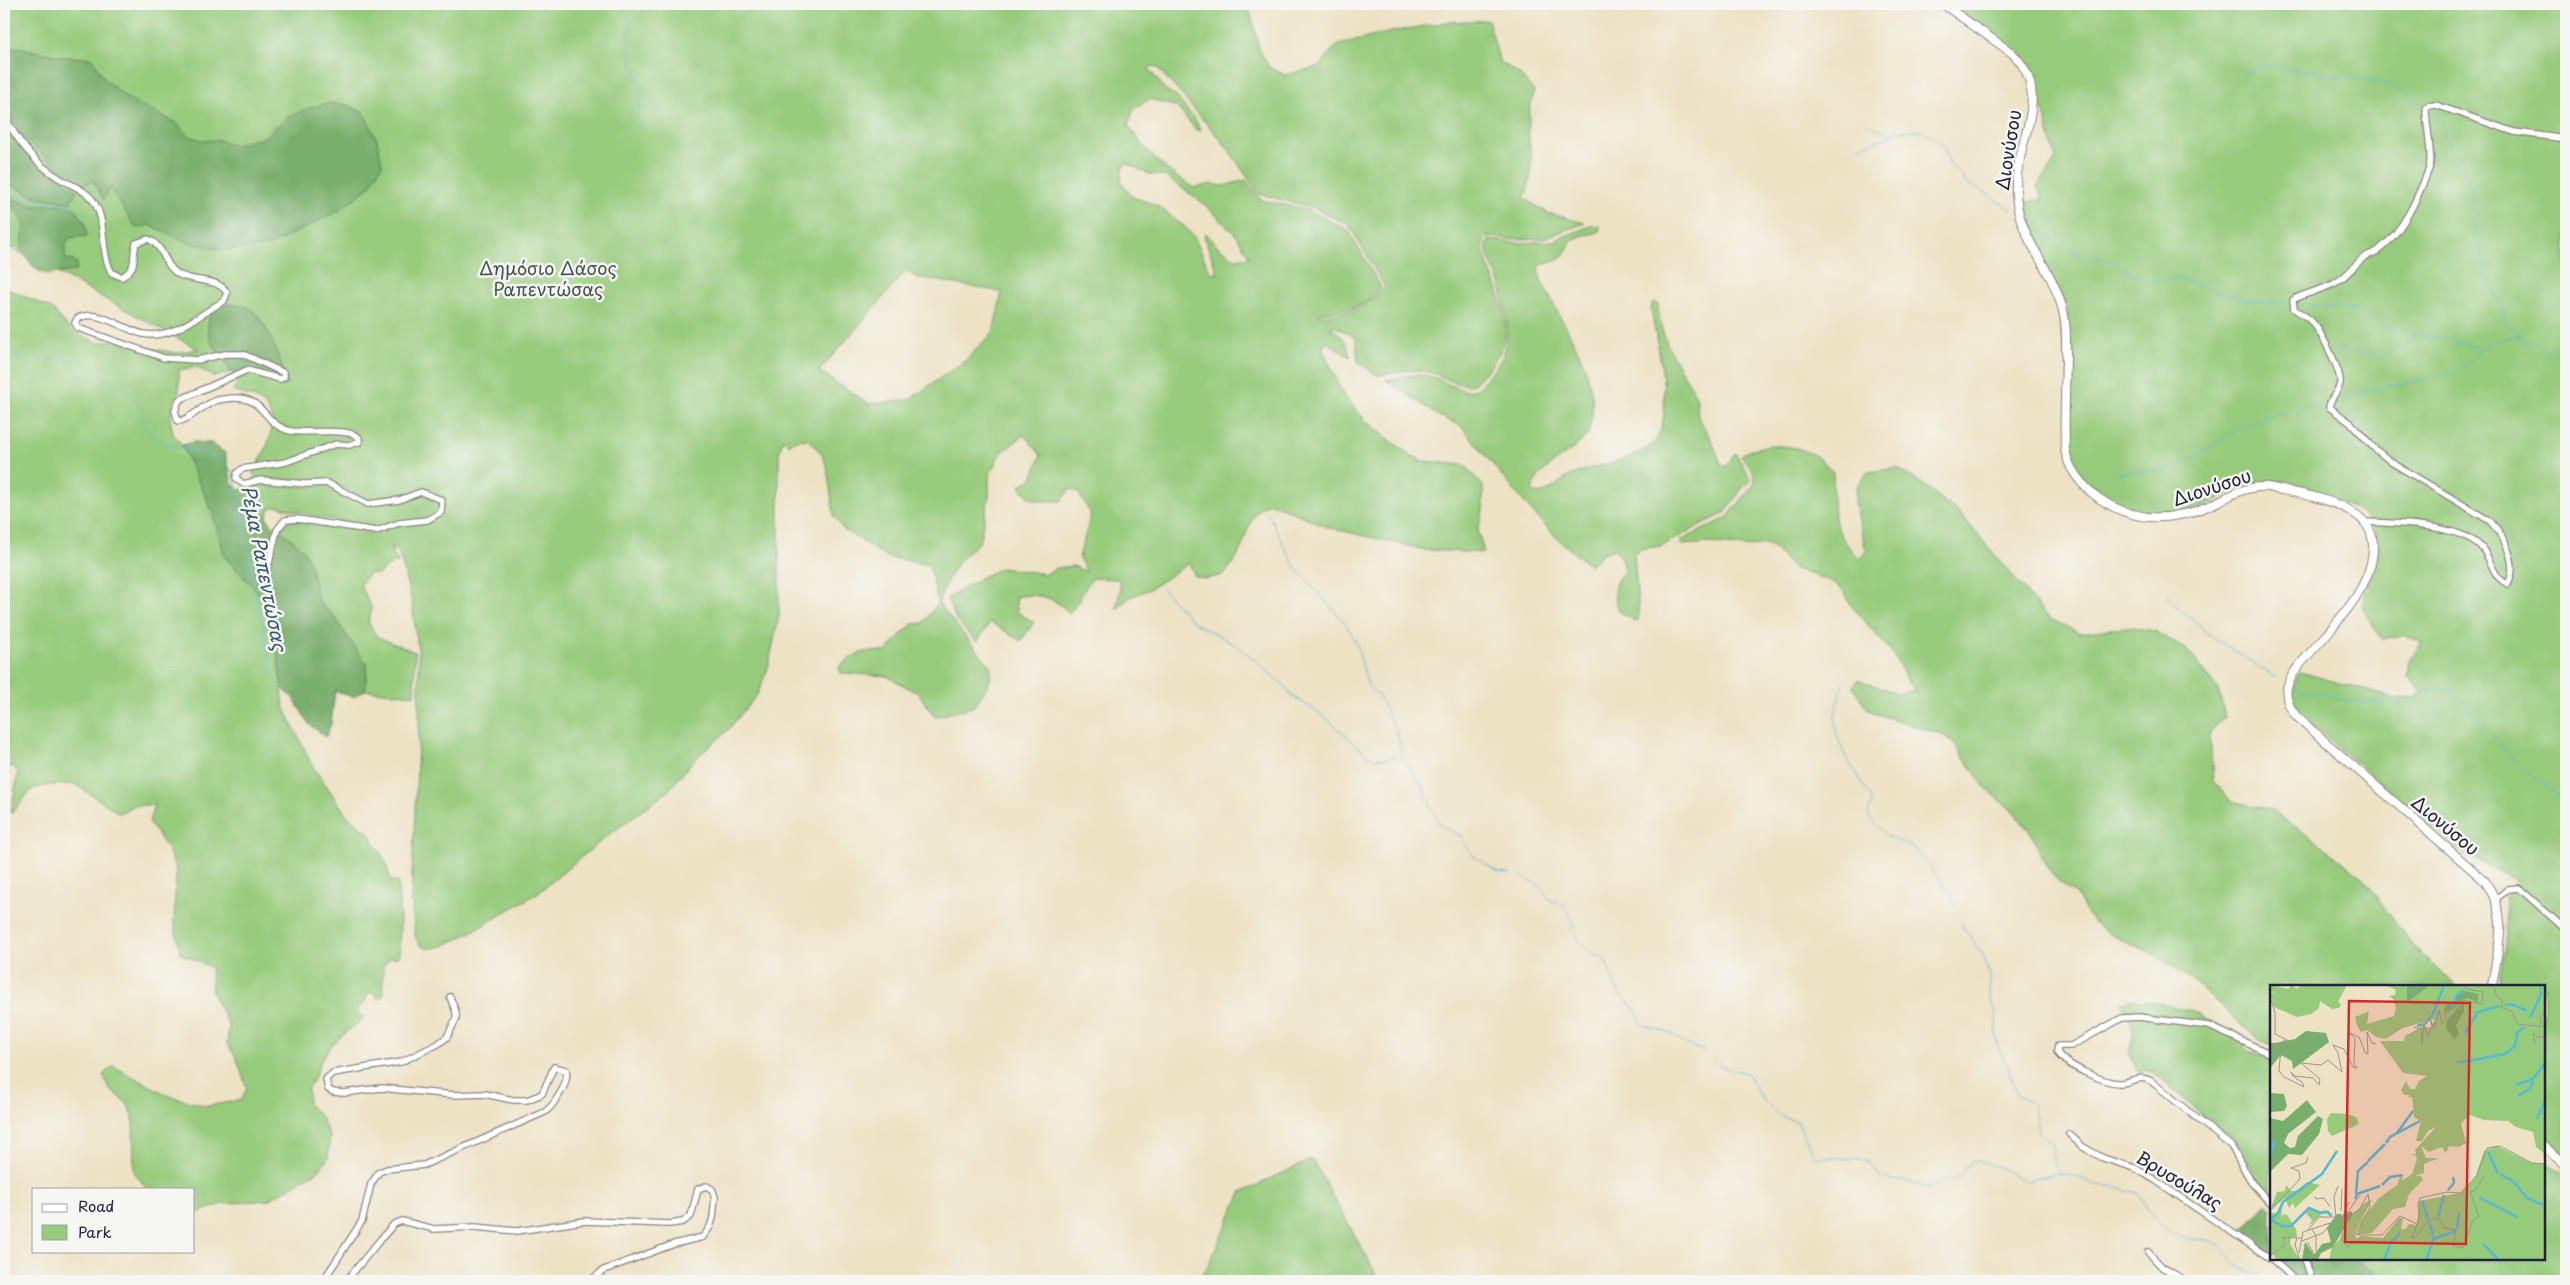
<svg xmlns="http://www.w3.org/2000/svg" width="2570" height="1285" font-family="'Playpen Sans',sans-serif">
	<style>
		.green { fill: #97cb7c; stroke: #5c765c; fill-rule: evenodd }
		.forest { fill: #79af6c; stroke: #4e6854 }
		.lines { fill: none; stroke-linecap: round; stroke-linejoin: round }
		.stream { stroke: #55bad4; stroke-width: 1 }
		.minor-casing { stroke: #888280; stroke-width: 8 }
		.secondary-casing { stroke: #888280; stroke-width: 10 }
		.minor { stroke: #fff; stroke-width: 5.5 }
		.secondary { stroke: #fff; stroke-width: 8 }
		.labels { text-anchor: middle; stroke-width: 5; stroke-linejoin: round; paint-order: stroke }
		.street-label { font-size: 18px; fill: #22223b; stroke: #f6f6f2 }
		.park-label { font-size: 18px; fill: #45554e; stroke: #f6f6f2 }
		.water-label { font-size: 19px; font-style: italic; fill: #345771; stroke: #f6f6f2 }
		.inset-river { fill: none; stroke: #55bad4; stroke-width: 2.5 }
		.inset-road { fill: none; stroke: #9c958d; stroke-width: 1 }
		.view { fill: #d62828; fill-opacity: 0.15; stroke: #d62828; stroke-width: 2.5 }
		.inset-edge { fill: none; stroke: #22223b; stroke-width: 2.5 }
	</style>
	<rect width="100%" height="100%" fill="#f6f6f2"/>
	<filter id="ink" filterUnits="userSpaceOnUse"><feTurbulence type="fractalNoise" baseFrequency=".02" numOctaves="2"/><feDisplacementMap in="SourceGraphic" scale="10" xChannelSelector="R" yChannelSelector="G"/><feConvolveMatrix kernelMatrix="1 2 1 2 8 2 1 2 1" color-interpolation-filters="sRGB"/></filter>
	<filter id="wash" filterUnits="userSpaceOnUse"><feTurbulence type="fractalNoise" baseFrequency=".0096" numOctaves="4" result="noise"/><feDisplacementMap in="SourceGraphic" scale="20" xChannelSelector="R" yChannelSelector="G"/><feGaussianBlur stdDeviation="1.12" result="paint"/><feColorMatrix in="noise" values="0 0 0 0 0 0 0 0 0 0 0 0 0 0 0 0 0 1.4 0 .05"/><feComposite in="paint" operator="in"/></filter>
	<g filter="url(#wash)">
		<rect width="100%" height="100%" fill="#ede2c4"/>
		<!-- green -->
		<g class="green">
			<path d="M4,4h1244l12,47 9,16 16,8 36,-9 10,-15 8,-6 52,-13 56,-10 41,-2 12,42 18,11 16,18c-2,9 -5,19 -5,28 -3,30 10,46 -5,79l24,15 37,10 -44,16h-34l-19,-3 -5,6c-1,13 4,20 9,33 7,16 17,52 12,68 -5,14 -20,32 -30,41 -17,4 -30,-8 -45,-12 -18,-5 -34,2 -51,3l-20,-13 -2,-24 -19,-11 -7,1c13,8 18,13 20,29l-21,-14 -6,1v6l21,46 23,26 40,31 15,8 43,4 18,21v24l-5,20 6,23 -59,-3 -99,-23 -37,-17 -20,-7c-21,9 -22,35 -31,52 -4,7 -9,13 -14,20l-19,4 -10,-3 -6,-13 -39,26 -20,8 -14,13 4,-20 -1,-11 -26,-1c-11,11 -12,25 -24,35 -15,-17 -33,-20 -54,-16l3,16 16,9 -13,19 -31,-19 -13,20 -20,-21 -10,-22 35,-22 19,-9 45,6 10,-6 17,-2 14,6 -8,-14 12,-44 -13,-22 -8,-3 -9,12c-17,0 -33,3 -41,-16l11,-5 10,-25 -17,-20 -25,20 -10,22v20l-10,46c-23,16 -31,34 -41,60l52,63c5,15 -9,29 -17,41l-38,10 -16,-23 -32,-18 -46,-3 -2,-6c18,-15 23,-17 46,-15l27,-28 11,-1 15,-20 -9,-38 -42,-8 -43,-27 -10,-14 -7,-49 -6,-14 -13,-14 -13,1 -6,5 -6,-7 -4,16v162l-11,52 -11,27 -30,36 -34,30 -26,31 -60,44 -68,56 -64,38 -32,16 -11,2h-7l-6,-4 -4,-9 -4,-38 8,-174v-66l-7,-54 -12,-48 -3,-6 -6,-2 2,8 6,6 -13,6 -7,7 -10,-1 -9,12 12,24 -4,13 9,15 38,15 -1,43 -49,-5 2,-25 -34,-50 -15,-13 -7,-35 -7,-16 -24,-21 7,-8c19,-3 42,2 62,6 14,2 24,9 38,2l-73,-14 -37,-10 -8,3 -2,8 -12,-16 -5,-13 2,-4 20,-1 32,4 22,-2 47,20 -4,-5 -42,-19 -72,-3 -2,-6c11,-18 29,-48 12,-67 -7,-8 -22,-10 -32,-14l4,-8 -2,-5 7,-4 -17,-11 7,9 -18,5 -17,-10 -18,3v24l-6,8 -3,17 3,15 9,11 29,64 14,48 39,42 11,37 9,71 28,58 36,52 20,15 18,30 4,18 8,2 2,37 -1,38 -10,1 -6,8v30l-4,3 -6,-6h-6l-1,8 -10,9 8,8c-15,12 -37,27 -44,45 -4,10 -5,16 -12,25v16l13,13 9,20 -2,21 -10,13 -50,29 -46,4 -28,10v-25h-47l-13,-17 -1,-57 -6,-12 -17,-13 -7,-15 10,-9 56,30 38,10 34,-6 6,-12 -11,-31 -9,-13 2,-18 -17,-34 -1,-25 -30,-13 -7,-31 2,-53 -8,-21 -19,-27 5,-17h-18l-17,8 -44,-29 -25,1 -18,4 -21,25 7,-42 -5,-6 -9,2v-79l6,-7 -6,-8v-387l48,22 20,22 26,12 25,-5 25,10 29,5 21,-4 -194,-105zM1152,66l6,2 68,78 33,48 55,14 35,17 36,62c-19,20 -38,26 -65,29l-2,-2c24,-5 47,-5 63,-27l-33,-57 -42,-21 -45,-9 -15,-20 -23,6 -12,-2 -16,4c-30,-17 -48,-34 -67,-63l6,-17 16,-9 27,8 18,22 6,2 -5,-10 -21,-26 -8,-3 -18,-23zM1126,163l23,11 16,2 37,26 33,32 15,23 -14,2 -19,-13 -11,-13 -2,3 14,38 -8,-2 -15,-34 -10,-11 -27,-21 -25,-9 -12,-15 1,-14zM907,270l8,7 87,15 -9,40 -27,28 -57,40 -40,4 -50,-33z"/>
			<path d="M1949,4h617v1158l-22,-20v-156h-46c5,-30 12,-58 6,-88l17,-15 -59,-30 -159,-136c-14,-16 -13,-27 -3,-45l97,27 26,-4 -15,-19 2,-18 12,-15 -19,-8 -21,4 -20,-32c4,-23 18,-41 16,-65 -3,-37 -57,-46 -85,-53 -9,-2 -21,-7 -30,-7 -24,1 -42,18 -63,25 -45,16 -98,5 -124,-38 -4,-6 -5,-15 -6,-22l-2,-136 -36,-69 -11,-39 22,-4 -6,-12 19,-28 -21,-81 -4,-12z"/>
			<path d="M1593,225l7,1 -1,6 -18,4 -10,5c-13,31 -20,13 -32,27 -1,11 8,22 12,32 17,31 46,78 41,114 -1,5 -2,14 -4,19 -10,19 -59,37 -55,60 15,3 21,-8 33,-15 5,-3 11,-5 17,-7 19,-7 62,-14 73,-31 19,-27 0,-98 -5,-131l2,-7 5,2c0,31 19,60 35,86l4,9 1,18 13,22 10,25 6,2 7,-12h2l15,26 -7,6 -19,27 -64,33 -22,3 -5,5 5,63 -2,6 -18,-12c-6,-18 -8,-25 5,-40l-1,-11 -8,-11 -12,4 -13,12c-46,-31 -91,-95 -129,-139l-22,-10 -53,-36c14,-2 27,-7 42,-4 17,3 28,17 47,14 30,-30 38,-42 29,-85 -2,-10 -3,-21 -7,-30 -5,-12 -15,-21 -8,-35l32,3 31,-2z"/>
			<path d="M1769,445c29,2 44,4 64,27 1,42 -5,54 27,88l6,-9 -11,-48 1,-16 12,-15 29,-4 28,18 37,30 86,102 32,15 45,-6 30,4 33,20 30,38 7,28 -15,15 3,49 18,20 41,9 46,33 46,36 49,68 44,39h-186v59l-12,-5 -74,-65 -31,-21 -42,-19 -18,-12 -19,-29 -19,-15 -10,-13 -13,-30 -18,-23 -31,-27 -31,-44 -12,-8 -67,-21 -7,-5 -14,-21 5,-7 39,13 19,-3 -7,-6 -15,-29 -44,-51 -5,-12 -12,-10 -40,-14 -19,-20 -8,-4 -22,3 -32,-4 -31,2 1,-5 45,-22 28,-35 -1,-10 -13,-18 10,-5z"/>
			<path d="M2134,1000l21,2 42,11 37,21 16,17 21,8v140l-8,-9 -27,-50 -21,-14 -60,-53 -8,-3 -9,2 -9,-19c7,-23 4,-31 -8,-51z"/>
			<path d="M1312,1159l68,122h-177v-5l38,-83z"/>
			<path d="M2544,1162l22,12v107h-178l-34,-22h190z"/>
		</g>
		<!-- forest -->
		<g class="forest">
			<path d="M17,47l47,10 28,1 12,21 23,19 49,25 13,13 15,5 16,-1 15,5 28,-7 22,-19 23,-11 23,-5 16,2 16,7 14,27 5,26 -12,21 -30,24 -71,36 -50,4 -33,-8 -36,-17 -14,3 -26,-40 -7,12 -10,-20 -9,5 -21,-12 -43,-39 -16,-27v-56z"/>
			<path d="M4,123c12,30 48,49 73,67l-7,13 -36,-7 -30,-14z"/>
			<path d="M4,196l29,10 24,-2 16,3 12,15 2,14 -18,2 -3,5 -1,15 12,5 -1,8c-33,3 -36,10 -55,-23 5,-26 3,-31 -17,-47z"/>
			<path d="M232,304c5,2 15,2 19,5 17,12 31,56 36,75l-6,2c-15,-9 -30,-18 -46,-8 -12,-28 -35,-32 -24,-68z"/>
			<path d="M194,442l17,1 14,10 7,30 7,7 11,-2 5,13 17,24 20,14 12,12 7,16 7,35 15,13 34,50 -2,25 -12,7 -18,-6 -4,33 -5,13 -17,-13 -16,-26 -11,-10 -7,-52 -11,-37 -39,-42 -14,-48 -29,-64z"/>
			<path d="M2267,1203l4,5v47l-31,-22z"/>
			<path d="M2277,1259h77l34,22h-96l1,-7z"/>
		</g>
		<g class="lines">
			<!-- stream -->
			<g class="stream">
				<path d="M273,4l52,37"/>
				<path d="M621,4l9,16v37l12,29 -4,27 2,16"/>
				<path d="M2244,73l23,-8 108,16 18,6 30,18"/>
				<path d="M2429,110l13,13 2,12 19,29 12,46 1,21 12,50 16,29 -1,9 18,20"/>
				<path d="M1867,124l24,10"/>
				<path d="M1859,147l27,-9 11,-7h24l10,4 13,12 5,17 13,11 3,8 19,9 27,17"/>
				<path d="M4,192c28,16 55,1 83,24"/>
				<path d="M2024,216l11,6 8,12 25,17 42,10 30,17 11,2 32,-1 40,15 41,9h22"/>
				<path d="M2296,303l65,7 26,18 22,3 7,5"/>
				<path d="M4,356c23,9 47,-4 71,6 12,4 55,29 61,39 7,13 7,27 19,36 18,15 69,14 78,36 2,6 3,13 4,19l35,182"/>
				<path d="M2337,356l4,-5 41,5 35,-20 17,1 46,11"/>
				<path d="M2336,401c37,-17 81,-16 119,-30 24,-10 23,-31 54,-33 22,-2 38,15 57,21"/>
				<path d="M2117,473l42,-3 19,-4 66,-40 36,-13 41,-9"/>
				<path d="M1268,513l27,54 51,57 11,21 11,41 10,9 9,17 10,21 6,26 19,27 18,39 21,11 11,19 26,17 12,1"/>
				<path d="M1162,588l32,35 44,23 47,40 6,9 34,22 42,38 9,4 14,-1 11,-5"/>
				<path d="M2167,596l15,16 16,11 7,9 70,45"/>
				<path d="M1842,684l-7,30 2,22 9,21 23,38 3,8 -4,10 2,6 18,18 26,11 36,44 5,13"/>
				<path d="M2296,690c13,3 23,2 34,5 6,1 10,5 16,6l52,2 8,-1 16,-11 10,-2 22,1"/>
				<path d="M2462,699l19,25 40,42 45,36"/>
				<path d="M1522,876l18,10 10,14c35,7 10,47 54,57l15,37 15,14 9,17 31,10 11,9 19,7"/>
				<path d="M1962,923v5l7,6 15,23 6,19 -1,16 3,13 4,7 1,33 10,20 10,30c21,6 16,17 21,34 2,7 9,10 13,15 4,7 0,13 3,20 1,3 5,7 7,9l22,6 11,6 18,1 26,7c9,16 23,39 42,44 11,3 22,1 34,5 11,4 13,16 21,22 10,7 23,9 31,17"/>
				<path d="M1715,1058l6,9 26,6c11,22 24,44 50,48l18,36 46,2 9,4 9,13 10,4 22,2 11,5h10l14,-7 11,-1 12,-16 8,-2 24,7 24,13 36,-8"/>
			</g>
		</g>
	</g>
	<g filter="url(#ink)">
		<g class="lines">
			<defs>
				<g id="minor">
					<path d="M4,115c12,24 31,49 55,63 11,7 25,11 33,21 16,20 7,53 20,74l10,4c17,-11 9,-18 14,-34l12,-4c16,6 16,27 30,35 14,9 41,3 49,19l-3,8c-24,13 -51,39 -81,33 -19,-4 -47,-27 -66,-15l-2,4 3,5 86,30 34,2 27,-6h18l41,19v4l-4,2 -33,-9 -68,30 -4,11 3,10c10,1 26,-18 40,-21 50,-11 40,24 73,31 16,3 59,-4 68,7v4l-10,3 -13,-1 -50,18 -44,7 -5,4 -1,5 7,6 18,-4 45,4 21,-1 41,21 31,-4 22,-8 21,8 -1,12 -14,8 -28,3 -23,8 -79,-12 -12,1 -8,10 -14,57"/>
					<path d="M2365,522c30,1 95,2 116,25 11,12 11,31 27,37 11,-20 -4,-48 -18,-63l-99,-59 -17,-14 -22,-24 -23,-17c1,-9 10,-16 11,-24 1,-13 -19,-51 -27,-60 -5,-6 -13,-10 -19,-14l-1,-9c6,-5 32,-11 42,-17 12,-6 18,-17 28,-25 5,-4 12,-4 17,-9 24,-19 38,-52 49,-80 5,-15 -6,-58 -2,-63l9,-1 78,27 52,7"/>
					<path d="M2496,899l12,-10 11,-1 46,41"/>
					<path d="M2271,1054l-62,-28 -70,-9 -17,1 -51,28h-13l-1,6c7,13 49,32 64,31 12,-1 18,-9 30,-2l80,65 21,37 19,21"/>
					<path d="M2069,1134l14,13 20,11 32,10 20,12 116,79"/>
					<path d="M2148,1252l14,15 24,14"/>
					<path d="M2272,1259l24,22"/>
					<path d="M2305,1259l7,22"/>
					<path d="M323,1281l39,-60 9,-37 8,-12 8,-3 37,-4 121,-53c9,-7 25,-30 21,-42l-12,-3 -12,27 -15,6h-14l-28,-6 -31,1 -73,-7 -37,5 -11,-1 -5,-3 -2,-10 7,-6 68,-11 37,-18 9,-7 9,-18v-7l-6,-15"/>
					<path d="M346,1281l34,-41 14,-16 8,-3 32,8 41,-2 42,4 67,-10 86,3 13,-2 8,-6 7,-27 8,-3 6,3 3,8 -2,21 -3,9 -7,10 -29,7 -70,26 -14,11"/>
				</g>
				<g id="secondary">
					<path d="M1943,4l69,49c41,40 6,83 4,132 -2,51 34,77 46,122 5,17 4,35 4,52 -1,31 -2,61 -1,91 4,21 18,37 35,49 38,26 78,22 117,3 17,-8 31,-17 51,-15 27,6 60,10 84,25 14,8 22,21 21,38 -2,36 -32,68 -55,94 -11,13 -26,26 -31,44 -2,10 2,19 9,28l189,165c25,37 13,64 7,105"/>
					<path d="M2544,1146l22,20"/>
				</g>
			</defs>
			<!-- minor casing -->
			<use href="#minor" class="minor-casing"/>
			<!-- secondary casing -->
			<use href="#secondary" class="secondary-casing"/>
			<!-- minor -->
			<use href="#minor" class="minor"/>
			<!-- secondary -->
			<use href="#secondary" class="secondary"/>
		</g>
	</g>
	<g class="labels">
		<!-- street labels -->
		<g class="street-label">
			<text transform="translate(2009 150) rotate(-81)" y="6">Διονύσου</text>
			<text transform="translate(2212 488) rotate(-18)" y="6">Διονύσου</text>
			<text transform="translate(2445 826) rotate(40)" y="6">Διονύσου</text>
			<text transform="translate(2179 1181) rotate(31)" y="6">Βρυσούλας</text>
		</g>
		<!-- park labels -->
		<g class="park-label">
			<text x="548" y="275">Δημόσιο Δάσος<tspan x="548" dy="21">Ραπεντώσας</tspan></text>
		</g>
		<!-- water labels -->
		<g class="water-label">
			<text transform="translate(264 568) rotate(79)" y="7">Ρέμα Ραπεντώσας</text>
		</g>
	</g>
	<!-- overview -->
	<g transform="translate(2270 985)">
		<rect width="275" height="275" fill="#ede2c4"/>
		<path d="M0,0l19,4 1,-4 8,4 2,-4h47l-9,17 3,2 -2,4 -7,1 -12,-8 -1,7 -8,6 -14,3 -23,-10 -4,-13 4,-2 -4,-1zM116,0h21l-1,18 21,-18h118v169l-9,-7 -3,-15 -17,-5 -8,-6 -24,-1 -14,-5 -9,8 5,20 -7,4 -10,-1 -3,7 -4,-6 -13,5 -8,-6 5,12h13l-15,6v9l-9,3h6l2,4 -14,14 -4,13 -12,2 -21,24 -15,2 4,-14 18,-23 18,-13 3,-8 3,-1 -1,5 10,-7 5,-15 -2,-4h-6l7,-1 -1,-4 21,-23 -8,4 -6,10h-6l5,-20 -7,-4 -2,-20 -4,1 2,-3h-6l-3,-5 5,-9 4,8h5l4,-8 8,-5 -24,-3 -23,-32h24l1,-5 18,-10 7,2 5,-9 -32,9 -17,11 -10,-2 -9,-7 -6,2 -4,-6 -2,-9 14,-6 -2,13 27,-8 2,-9 -2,-4h4l-9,-7 6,-1 1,-5zM61,128l17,1 8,3 3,7 -27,12 -4,-5 -1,-12zM227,161l34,17 14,1v96h-216l3,-13 9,-9 9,-21 16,-15 6,-2 -18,34 3,5 5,-3 21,2 16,-20h4l-2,11h5l3,-5 8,1 2,-24 41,-8 15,-15 9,-27zM37,197l13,3 -25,23 -2,-5 -4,5 -4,-10 -15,12 7,-18 8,-1 1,-6 5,6h5zM13,216l-2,17 3,-4 3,1 9,14 1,8h-6l-1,7 10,16h-23l-4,-6 -3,1v-43l6,2zM40,224l6,3 10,-2 8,5 -11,-2 -14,13 3,-6 -6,-7z" fill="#97cb7c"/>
		<path d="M137,0h20l1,2 -22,16zM195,6l13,3v8l-11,-4 -19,13 -4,-1 1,-4 6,-3v4l7,-12zM194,15v12l-8,13 3,10 -5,4 -8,-11 1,-8zM36,46l20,2 3,9 -36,27 -1,-8 -11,-6 -11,13v-24l25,-5zM0,108l14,1 3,12 -3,5 -14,1zM37,115l9,12 -28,22 -4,9 6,5 5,-1 3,-11 20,-20 5,3 -4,15 -17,21 -14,-1 -18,18v-54l13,3zM81,226l2,3 -20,33 -12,6 -3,7h-16l3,-18 9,13 8,-11 9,-2 -4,-14 10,-14h5l-1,2z" fill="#79af6c"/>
		<path class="inset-river" d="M235,20l7,-1 15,7M181,23l6,-13 7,-5M260,33l11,-23 -1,-10M147,41l8,-2 8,-10 11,-29M195,48l13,-21 22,-6M187,78l48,-9 10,-8 2,-13 7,-6M246,100l17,-6 12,-16M248,111l12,-7 3,-8M267,134l8,-18M127,148l16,-22M116,158l4,-6 30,-16M218,167l10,21M1,170l3,-15M98,176l17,-17M230,189l14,8 13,16 16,7M112,200l8,-8 13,-2M178,205l6,-7 -1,-6M86,209l2,-23 10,-9M209,212l14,8M85,214l2,-5 23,-8M152,216l6,18M224,220l23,12M168,232l6,-22M0,235l8,-7 5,-11 39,-28 15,-23M1,235l11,6h9l18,-18 12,5 7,-1 3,4M187,244l2,-16M164,254l21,-8M213,259l16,16M114,275l7,-18 9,-9M156,275l8,-22 -5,-16"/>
		<path class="inset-road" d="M219,0l6,3 1,7 7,6 -2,6 11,5 5,12 28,3M0,12l5,15v22l12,6M270,40l2,-3 -2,-5 5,-5M144,42l7,2 1,15 2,-19 4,11 4,-11 -2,-6 4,10 5,-19 3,14 5,-7 -3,-4 7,-2 12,-11 19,4 1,-12 -17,-3v-4M17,55l-7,18 -1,13 5,6 20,10 -2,-5 -9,-6 -2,-4 4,4 18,2 6,7 1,-6 -19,-16 20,2 7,-5 14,12 -4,-19 -5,-8 11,4 9,18 4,1 -3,-4 1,-26 -7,-6 11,5 6,15 3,2 -1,-22 5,11 4,1M0,58l7,1 10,-4M265,59l-2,-11 5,4h7M45,211l1,3 8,-1 6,9M0,226l30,-32 -1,-8 -8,-3 15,-5 2,-6M71,226l1,-22M74,232l16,-22M72,233l7,-16M73,234l16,-9 9,-16 2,14 -15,26 6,1M147,239l-5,14 5,-2 11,-15 10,-3 7,10 11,2 -3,16 10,2 10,-28 6,-3 -9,-25 5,-1 9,-15M42,244l4,7v15M38,245l11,-13h17l-2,-20 4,-11M32,256l21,-8 11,-14 6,-1 5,4 -4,17 7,8 15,-12h19l18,-19 17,8 3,-9 -2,-10 2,-7 27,-6 14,1 16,-18 10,-27 13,-2 32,17 13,1M37,257l11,18M29,268l4,-21 27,-9M0,271l15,-11 -2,-8 14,1M30,275l-5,-15 2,-7h5"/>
		<path class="view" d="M79,16l121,2 -4,241 -121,-2z"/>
		<rect width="275" height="275" class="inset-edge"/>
	</g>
	<!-- margin -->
	<rect width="2570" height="1285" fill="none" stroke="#f6f6f2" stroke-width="20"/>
	<!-- legend -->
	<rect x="32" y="1188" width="162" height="65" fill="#f6f6f2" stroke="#a1a1a9"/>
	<rect x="42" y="1204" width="25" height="8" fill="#ffffff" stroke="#a1a1a9"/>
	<text x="78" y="1212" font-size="15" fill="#22223b">Road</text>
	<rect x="42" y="1225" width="25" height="15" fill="#97cb7c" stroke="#a1a1a9"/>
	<text x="78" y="1238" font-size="15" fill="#22223b">Park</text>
</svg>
